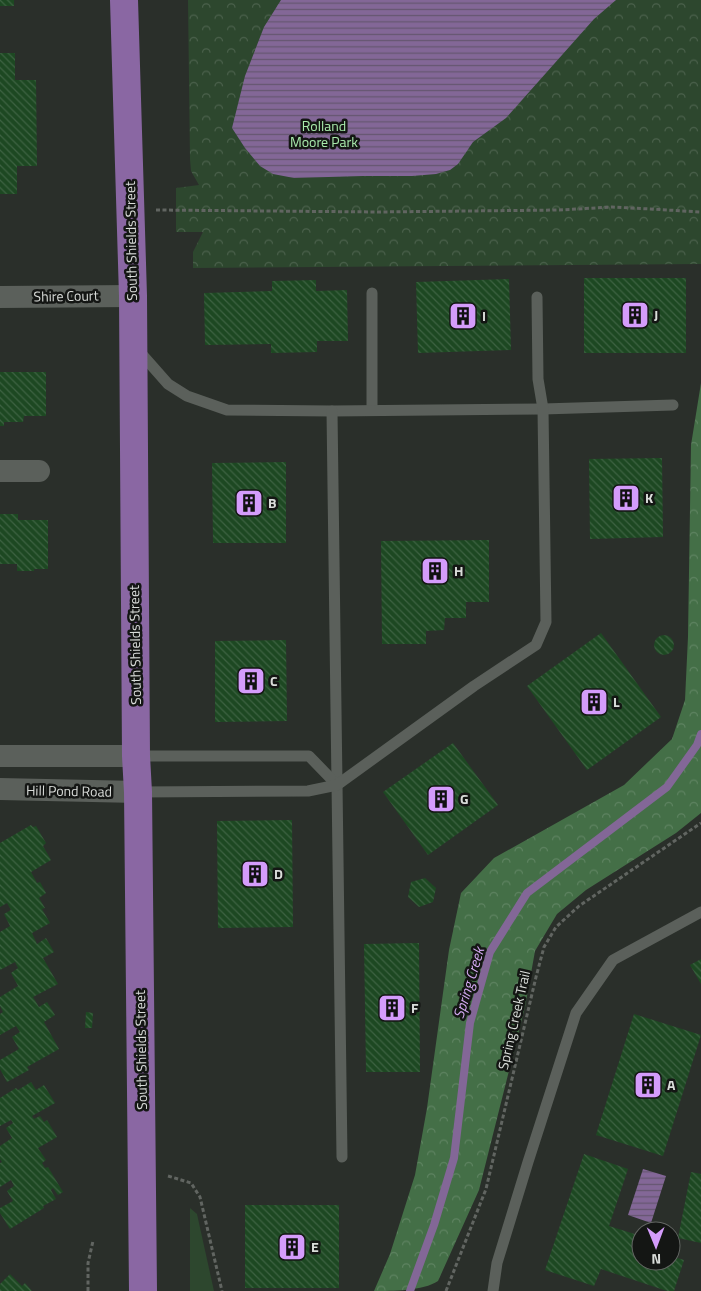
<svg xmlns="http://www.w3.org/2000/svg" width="701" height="1291" font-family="'Titillium Web',sans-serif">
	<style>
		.grass { fill: #2d472e }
		.forest { fill: url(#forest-crowns) }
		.park { fill: url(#park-crowns) }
		.water { fill: url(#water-rules) }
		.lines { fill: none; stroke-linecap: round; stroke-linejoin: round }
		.stream { stroke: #836797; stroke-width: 8 }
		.building { fill: url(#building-back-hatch) }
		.path { stroke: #616561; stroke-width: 3; stroke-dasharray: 4 2.5; stroke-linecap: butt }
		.service { stroke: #5b605b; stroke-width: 11 }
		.minor { stroke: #5b605b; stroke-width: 22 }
		.primary { stroke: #8a67a3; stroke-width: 28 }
		.labels { text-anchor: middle; stroke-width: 5; stroke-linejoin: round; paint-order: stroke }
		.park-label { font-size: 14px; fill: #a9ebac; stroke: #141614 }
		.street-label { font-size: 14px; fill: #daddda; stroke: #141614 }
		.poi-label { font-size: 14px; font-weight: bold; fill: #daddda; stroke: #141614; text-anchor: start }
		.water-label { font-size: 15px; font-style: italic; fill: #d4aaf3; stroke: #141614 }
	</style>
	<defs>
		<pattern id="forest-crowns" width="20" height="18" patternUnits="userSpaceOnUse" patternTransform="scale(1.25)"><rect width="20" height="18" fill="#446f47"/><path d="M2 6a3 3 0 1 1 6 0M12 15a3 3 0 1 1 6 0" fill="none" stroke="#5e8361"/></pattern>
		<pattern id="park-crowns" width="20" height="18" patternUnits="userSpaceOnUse" patternTransform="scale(1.25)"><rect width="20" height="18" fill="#2d472e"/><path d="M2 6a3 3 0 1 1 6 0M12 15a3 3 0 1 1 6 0" fill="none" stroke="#4b614c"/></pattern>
		<pattern id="water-rules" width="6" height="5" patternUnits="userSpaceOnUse" patternTransform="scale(1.25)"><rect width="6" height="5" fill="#836797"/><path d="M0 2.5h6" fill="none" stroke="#655670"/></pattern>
		<pattern id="building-back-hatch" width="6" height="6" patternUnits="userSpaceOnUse" patternTransform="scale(1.25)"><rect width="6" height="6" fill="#1d4822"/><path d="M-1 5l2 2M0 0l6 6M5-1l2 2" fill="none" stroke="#3d6242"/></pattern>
	</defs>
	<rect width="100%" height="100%" fill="#2a2f2a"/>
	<!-- grass -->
	<path class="grass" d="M190,1208l7,6 17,77h-24z"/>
	<!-- forest -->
	<path class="forest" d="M701,383v430l-25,20 -90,57 -29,24 -22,37 -10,56 -46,183 -41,91c-15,10 -46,10 -64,10l16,-37 25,-79 12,-67 22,-158 12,-57 33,-35 130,-73 48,-46 13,-39 3,-63 3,-192z"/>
	<!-- park -->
	<path class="park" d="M188,0h513v264l-508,4v-16l10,-20h-27v-44l23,-3 -8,-14 -1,-12z"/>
	<!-- water -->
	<g class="water">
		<path d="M281,0h335l-22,19 -88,99 -33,24 -15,22 -8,6 -14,4 -24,2h-49l-69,2 -21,-4 -13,-8 -15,-18 -13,-20 13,-52 19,-49z"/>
		<path d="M643,1169l23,7 -15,47 -23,-8z"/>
	</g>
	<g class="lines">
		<!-- stream -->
		<path class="stream" d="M410,1291l24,-66 20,-67 16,-135 20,-71 37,-59 140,-106 30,-42 4,-11"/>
	</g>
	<!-- building -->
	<g class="building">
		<rect x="0" y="0" width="14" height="6"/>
		<path d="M0,53h15v27h21l1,86h-20v28h-17z"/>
		<rect x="584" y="278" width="102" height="75"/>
		<path d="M509,279l2,71 -93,3 -2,-71z"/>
		<path d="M316,280v11l31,-1 1,51h-31v11l-46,1v-9l-66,1 -1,-52 68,-2v-10z"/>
		<path d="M0,372h46v44h-22l-1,6h-19v4h-4z"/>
		<path d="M662,458l1,79 -73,2 -1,-80z"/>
		<path d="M286,462v81h-73l-1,-80z"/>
		<path d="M0,514h18v6h30v49h-14v2h-17v-7h-17z"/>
		<path d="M489,540v62h-23v16h-21l-1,12 -18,1v13h-44l-1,-103z"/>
		<path d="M601,633l60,84 -74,53 -60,-84z"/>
		<circle cx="664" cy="645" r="10"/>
		<path d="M286,640l1,81 -72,1v-81z"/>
		<path d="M453,743l45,62 -70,50 -45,-63z"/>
		<path d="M292,820l1,107 -75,1 -1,-107z"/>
		<path d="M31,825l2,2 3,-1 10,17 -3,3 8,14 -20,12 6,11 3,-1 6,11 -7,5 6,10 -3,1 8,14 -18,10 5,11 9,-6 8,14 -11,6 15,26 -25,13 6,10 8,-5 8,13 -11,7 15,27 -32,18 2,3 -22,12 -7,-13v-9l19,-11 -7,-12 8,-5 -4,-6 -16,9v-21l3,-2 -3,-6v-9l18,-11 -7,-13 7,-5 -3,-6 -15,8v-38l10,-6 -6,-12 7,-4 -4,-7 -7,4v-64z"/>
		<path d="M425,878l11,10 -3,14 -14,5 -11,-10 3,-15z"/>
		<path d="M419,943l1,129h-54l-2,-128z"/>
		<path d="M701,959v25l-11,-19z"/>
		<path d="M86,1012l7,1 -1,15h-7z"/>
		<path d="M634,1014l67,21 -38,121 -67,-21z"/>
		<path d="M31,1082l5,8 8,-5 11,18 -23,13 2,3 6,-3 4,6 3,-2 10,17 -19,11 8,12 -4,3 3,5 3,-1 15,25 -5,3 -5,-7 -2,2 5,9 -13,7 1,2 -34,21 -10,-16v-5l13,-7 -6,-10 7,-5 -3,-6 -11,7v-24l2,-1 -2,-3v-13l12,-8 -6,-10 7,-5 -2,-3 -11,6v-28l16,-10 2,2z"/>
		<path d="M584,1154l44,15 -19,57 32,10v25h30v-5l13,4 -10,31h-7l-66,-22 -7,17 -49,-16z"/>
		<path d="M691,1172l10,2v69l-23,-5z"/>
		<rect x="245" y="1205" width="94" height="83"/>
		<path d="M10,1274l12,12 3,-3 7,8h-32v-7z"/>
	</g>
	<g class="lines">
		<!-- path -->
		<g class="path">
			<path d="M156,210l222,2 181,-2 53,-3 38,2 51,3"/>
			<path d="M168,1176l23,7 9,14 22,94"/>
			<path d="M88,1291v-28l5,-22"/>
			<path d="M446,1291l40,-102 50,-212 8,-30 12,-20 23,-21 122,-83"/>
		</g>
		<!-- service -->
		<g class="service">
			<path d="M372,293v117"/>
			<path d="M138,350l30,34 19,12 40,14 105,1 211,-2 130,-4"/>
			<path d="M332,411l10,746"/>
			<path d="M136,756h173l28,29"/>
			<path d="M138,792l170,-1 29,-6 137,-99 62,-41 10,-23 -3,-213 -5,-30 -1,-82"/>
			<path d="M493,1291l4,-28 31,-101 48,-149 37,-53 88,-48"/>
		</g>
		<!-- minor -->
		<g class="minor">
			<path d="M0,297l133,-1"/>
			<path d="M0,471h39"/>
			<path d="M0,756h136"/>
			<path d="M0,789l138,3"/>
		</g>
		<!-- primary -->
		<path class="primary" d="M124,0l9,296 3,460 2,36 5,499"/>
	</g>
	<!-- icons -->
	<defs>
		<symbol id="building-square" viewBox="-11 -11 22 22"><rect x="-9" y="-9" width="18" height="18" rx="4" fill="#d49cfb" stroke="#141614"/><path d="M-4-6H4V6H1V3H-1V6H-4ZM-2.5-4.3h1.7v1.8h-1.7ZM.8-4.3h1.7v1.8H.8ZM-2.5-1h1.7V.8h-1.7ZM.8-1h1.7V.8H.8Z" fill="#111"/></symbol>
	</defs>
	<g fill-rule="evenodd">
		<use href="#building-square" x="619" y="299" width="32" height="32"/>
		<use href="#building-square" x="447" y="300" width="32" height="32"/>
		<use href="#building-square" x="610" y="482" width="32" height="32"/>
		<use href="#building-square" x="233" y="487" width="32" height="32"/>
		<use href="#building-square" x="419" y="555" width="32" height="32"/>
		<use href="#building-square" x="235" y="665" width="32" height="32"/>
		<use href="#building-square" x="578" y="686" width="32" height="32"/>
		<use href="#building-square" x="425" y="783" width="32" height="32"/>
		<use href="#building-square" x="239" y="858" width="32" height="32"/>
		<use href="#building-square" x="376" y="992" width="32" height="32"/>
		<use href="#building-square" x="632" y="1069" width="32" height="32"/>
		<use href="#building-square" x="276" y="1231" width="32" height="32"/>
	</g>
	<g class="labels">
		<!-- park labels -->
		<g class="park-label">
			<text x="324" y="131">Rolland<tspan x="324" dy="16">Moore Park</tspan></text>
		</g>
		<!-- street labels -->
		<g class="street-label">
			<text transform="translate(131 241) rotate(-91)" y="5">South Shields Street</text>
			<text transform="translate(66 296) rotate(-1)" y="5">Shire Court</text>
			<text transform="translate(135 645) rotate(-91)" y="5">South Shields Street</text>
			<text transform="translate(69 791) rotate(1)" y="5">Hill Pond Road</text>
			<text transform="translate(514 1020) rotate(-77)" y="5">Spring Creek Trail</text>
			<text transform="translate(141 1050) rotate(-91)" y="5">South Shields Street</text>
		</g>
		<!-- poi labels -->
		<g class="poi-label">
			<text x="654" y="320">J</text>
			<text x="482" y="321">I</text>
			<text x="645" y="503">K</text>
			<text x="268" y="508">B</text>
			<text x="454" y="576">H</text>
			<text x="270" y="686">C</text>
			<text x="613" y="707">L</text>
			<text x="460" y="804">G</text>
			<text x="274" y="879">D</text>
			<text x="411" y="1013">F</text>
			<text x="667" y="1090">A</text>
			<text x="311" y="1252">E</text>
		</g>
		<!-- water labels -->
		<g class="water-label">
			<text transform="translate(469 983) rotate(-73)" y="5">Spring Creek</text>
		</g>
	</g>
	<!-- north arrow -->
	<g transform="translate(656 1246) rotate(179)"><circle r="24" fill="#141614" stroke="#636663"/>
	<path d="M0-4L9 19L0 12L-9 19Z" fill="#d49cfb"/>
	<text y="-8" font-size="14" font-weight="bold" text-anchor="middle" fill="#daddda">N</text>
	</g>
</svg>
